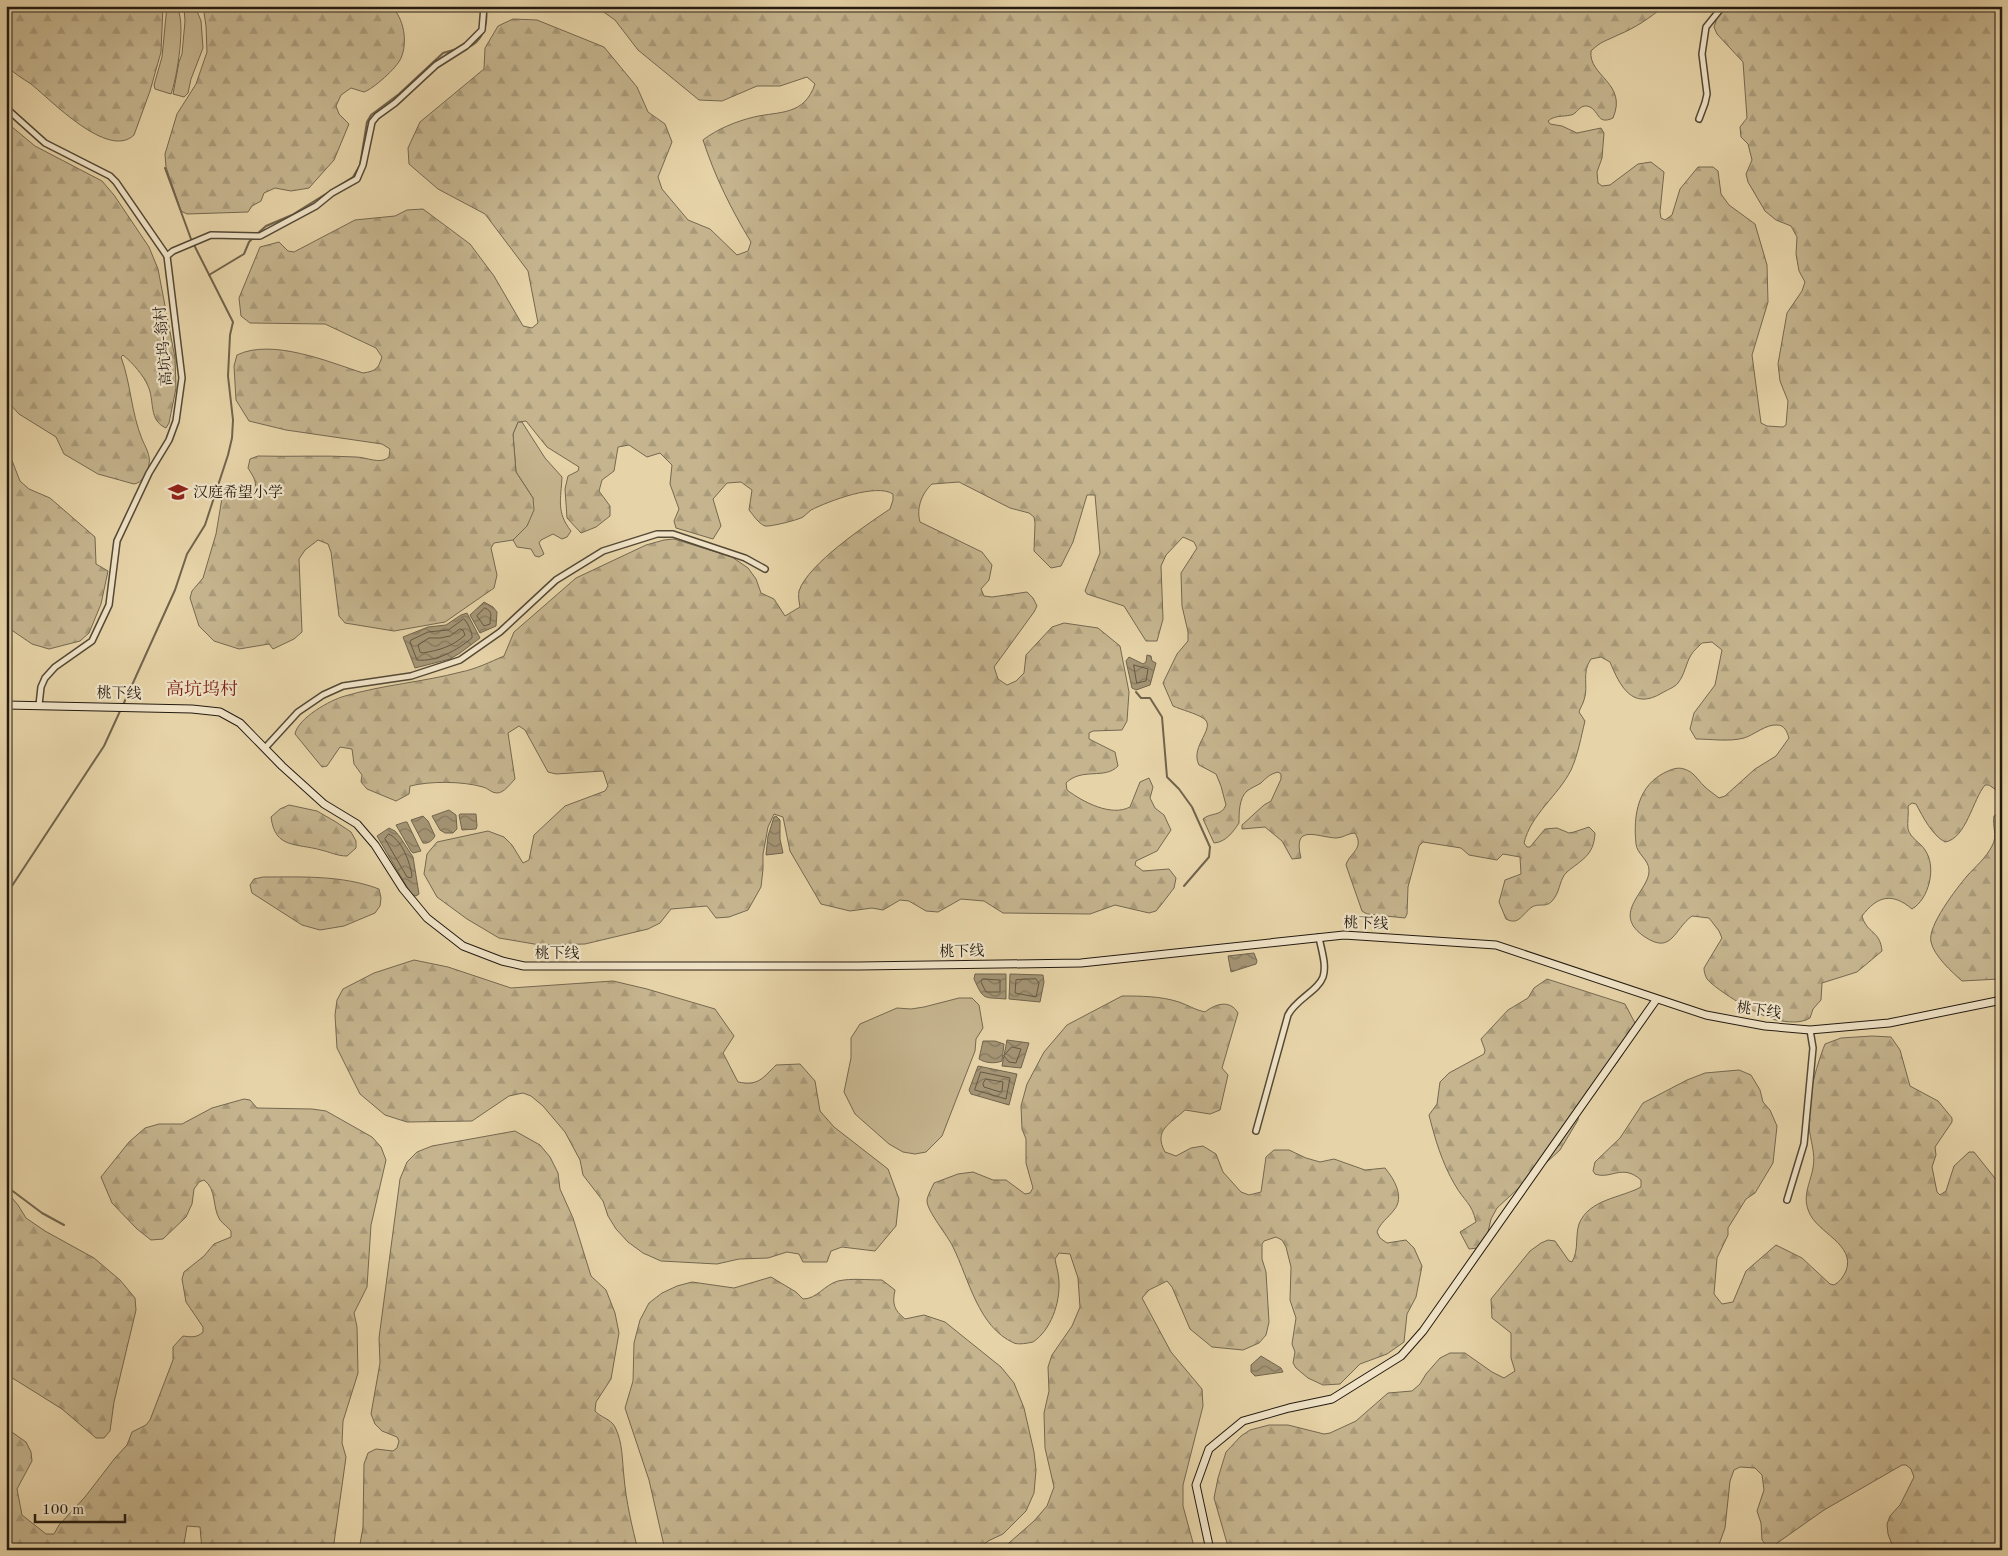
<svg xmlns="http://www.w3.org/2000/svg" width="2008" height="1556" font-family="'Old Standard TT','Noto Serif SC',serif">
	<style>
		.grass { fill: #c5b48e; stroke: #746850 }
		.forest { fill: url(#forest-firs); stroke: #746850 }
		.water { fill: url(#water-waves); stroke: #71644c }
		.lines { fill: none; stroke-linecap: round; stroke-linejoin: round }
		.shore { stroke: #645842; stroke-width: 1 }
		.stream { stroke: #71644c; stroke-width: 2 }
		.street-casing { stroke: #544936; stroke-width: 8 }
		.secondary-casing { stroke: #241b11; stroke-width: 9 }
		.street { stroke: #efe2c6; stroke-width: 5 }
		.secondary { stroke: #efe2c6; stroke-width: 7 }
		.labels { text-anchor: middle; stroke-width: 4.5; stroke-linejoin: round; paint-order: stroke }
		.street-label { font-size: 15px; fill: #241b11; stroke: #efe2c6 }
		.poi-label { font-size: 15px; fill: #241b11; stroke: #efe2c6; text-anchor: start }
		.quarter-label { font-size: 18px; fill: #7a1f14; stroke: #efe2c6 }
	</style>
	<defs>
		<pattern id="forest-firs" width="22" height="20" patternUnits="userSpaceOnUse" patternTransform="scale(1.25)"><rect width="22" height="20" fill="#c5b48e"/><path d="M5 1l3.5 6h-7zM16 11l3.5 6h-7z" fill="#a99a79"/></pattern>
		<pattern id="water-waves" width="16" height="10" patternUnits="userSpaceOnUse" patternTransform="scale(1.25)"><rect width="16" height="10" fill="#a49474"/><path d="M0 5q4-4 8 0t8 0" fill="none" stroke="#85785e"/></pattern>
	</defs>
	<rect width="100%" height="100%" fill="#e6d3a7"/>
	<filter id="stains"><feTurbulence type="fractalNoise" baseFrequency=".004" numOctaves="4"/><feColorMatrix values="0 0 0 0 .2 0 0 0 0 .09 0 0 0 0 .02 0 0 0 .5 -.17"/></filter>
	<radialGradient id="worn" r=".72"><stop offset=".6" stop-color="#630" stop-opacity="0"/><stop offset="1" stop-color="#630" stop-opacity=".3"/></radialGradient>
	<!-- grass -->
	<g class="grass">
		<path d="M167,6h9c11,13 1,72 -5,88l-16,-5 -1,-4 8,-28z"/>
		<path d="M184,8l13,3 4,10 2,27 -12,31 -3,14 -4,4 -11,-3 6,-32 3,-8 3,-33z"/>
		<path d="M518,422h4l23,36 17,19c-1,22 -6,35 9,54l-4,6 -5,2 -9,-5 -12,6 -2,3 5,11 -5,3 -4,-1 -4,-7 -14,-2 -4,-7 14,-14 6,-28 -17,-26 -3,-38z"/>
		<path d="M959,998h13l7,7 4,23 -7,11 -1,12 -33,85 -16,16 -11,2 -12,-2 -14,-8 -34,-30 -11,-22 7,-34v-20l9,-14 37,-16 14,1 13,-2z"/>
	</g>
	<!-- forest -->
	<g class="forest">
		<path d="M6,6h157l-2,46 -11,39 -16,44c-26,25 -83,-35 -103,-51 -9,-6 -18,-11 -25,-19z"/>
		<path d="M203,6h188c13,12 17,36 10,52 -4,10 -28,31 -37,34l-13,-4 -10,7 -5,11 3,8 10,10 -15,36 -25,28 -18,3 -16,-3 -11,5 -3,8 -9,5 -4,6 -61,2 -6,-3 -15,-44 -1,-13 12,-40 19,-30 11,-32 -1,-26z"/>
		<path d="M595,6h1069c-14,12 -29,22 -46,29 -12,6 -17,6 -27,16 -3,25 37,32 22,67 -17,8 -13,-9 -26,-12 -8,-1 -10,8 -16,9 -9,2 -16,0 -23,6l2,3 12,2 15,7 24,-5 3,5 -2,25 -5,14 1,11 4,3 8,-1 28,-21 13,-2 13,10 -4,40 1,6 4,2 7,-5 8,-26 18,-22h15l5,4 3,23 8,11 26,19 12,41 1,37 -16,53 9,68 6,3 16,1 3,-2 2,-24 -8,-20 -2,-17 9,-51 15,-22 3,-9 -6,-11 -3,-17 1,-17 -6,-11 -15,-6 -11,-9 -17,-29 -2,-8 6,-14 -4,-16 -7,-7 -1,-10 7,-9 -4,-56 -26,-28 -3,-7 3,-9 9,-12h276v788l-13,-9h-4c-12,14 -19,54 -40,57 -13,-7 -22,-25 -29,-38l-4,-1 -4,3c1,7 -1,16 0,23 2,9 13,14 17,21 12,17 4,49 -13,59 -20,-17 -35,-13 -50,7 5,18 18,14 20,35l-25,21 -35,11 -1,17 -8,9 -3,9c-10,6 -22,4 -34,2 -15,-3 -59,-29 -69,-41 -2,-4 -3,-7 -3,-11l18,-30 -3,-7 -10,-13 -17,-2c-18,13 -20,39 -47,21 -36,-24 5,-46 4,-67 0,-10 -12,-16 -13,-26 -3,-29 2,-59 30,-72 6,-3 12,-5 18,-3 10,3 13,10 20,17 4,4 10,8 15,12l6,-2 30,-27 21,-13 13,-18c-2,-6 -4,-13 -12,-13 -11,-1 -23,10 -33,13 -15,4 -33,1 -48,1l-6,-10 4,-16 21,-28 7,-35 -10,-8 -10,1c-4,4 -8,7 -11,12 -5,8 -6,19 -13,28 -3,4 -11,7 -16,10 -30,18 -42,-7 -52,-31l-9,-5 -10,2c-10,14 -2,27 -7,41 -1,4 -4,8 -5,12l6,9c-4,16 -7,34 -14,49 -13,26 -40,44 -47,73l3,4h3l15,-18 12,-1 12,5 5,-1 15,-5 6,6c-1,23 -14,27 -28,39 -7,6 -7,18 -12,25 -8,13 -14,5 -23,10 -10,7 -13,19 -26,12l-7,-17 6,-22 16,-6 -1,-17 -17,-3 -6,6 -28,-5 -8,-7 -38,-6 -4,4 -11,41 -1,27 -2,4 -38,-4 -5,-3 -16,-46c3,-12 19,-16 9,-32 -7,0 -12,5 -19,5 -19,-1 -44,-15 -35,20l-9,1 -10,-18 -17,-14 -23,2v-4l22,-20 7,-4 10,-22v-5l-3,-2c-8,2 -12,6 -17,11 -5,3 -10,5 -14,8 -8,7 -8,22 -8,32 -6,9 -13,19 -25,20l-11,-24c8,-7 18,-2 23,-14l-5,-19 -5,-12 -17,-9c-10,-19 19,-38 4,-47 -8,-5 -21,-8 -30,-12l-10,-23 14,-29 11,-13v-9l-6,-26 -1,-33 16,-25 -3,-6 -11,-5 -17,18 -5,11 2,53 -6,22h-11l-22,-35 -37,-12 -2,-3 15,-38 -5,-58h-8l-14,47 -12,24 -10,2 -17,-17 1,-28 -1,-6 -5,-4 -19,-5 -51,-26 -27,2c-10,9 -16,24 -12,38l62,30 10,13 -3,15 -8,9 3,7 8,1 35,-5 6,6 4,8 -3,6 -40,55 4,12 9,6 9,-4 8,-8 2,-18 26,-28 12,-4 34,5 22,18 9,46 -2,29 -5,9 -29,1 -4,2v6l26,13 3,14c-13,14 -36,1 -52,17l1,7c16,12 44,27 63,17l10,-25 9,-4 4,9 -3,11 5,10 9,7 7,15 -14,21 -21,10 -1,4 8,6 26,-2 7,9 -2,10 -13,17 -5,6 -7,2 -34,-8 -25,9 -87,-1 -19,-12 -23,-2 -23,13 -12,-1 -17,-10 -9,-1 -17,10 -11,-2 -22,3 -29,-7 -31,-53 -7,-34 -9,-3 -6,13 -5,27v15l-2,18 -13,23 -19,7 -13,1 -9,-12 -36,3 -11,14 -12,6 -63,15 -45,1 -41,-7 -32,-19 -30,-22 -13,-23 3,-20 10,-12 51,-11 16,6 8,8 11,18 6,-3 5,-25 31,-29 40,-15 3,-5 -5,-15 -47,3 -8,-2 -23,-42 -6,-4 -11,7 7,46c-5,5 -11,14 -18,14 -6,0 -9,-5 -14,-6 -21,-6 -53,-6 -73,-1l-1,8 -13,7 -29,-12 -6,-7 1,-7 -8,-11 -2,-15 -12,-2 -13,19 -5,1 -27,-33c3,-16 35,-34 50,-38 37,-11 78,-14 116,-24 15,-3 29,-10 43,-16l10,-24 62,-54 70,-33 18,-5 10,-1 58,18 16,11 8,11 5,14 13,6 11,17 15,-9c-1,-5 -2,-12 -1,-16 9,-27 67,-66 91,-82l3,-9v-6c-17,-11 -64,7 -82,16 -3,2 -5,5 -8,7 -5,3 -33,10 -38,9 -7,-3 -11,-10 -16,-16l3,-20 -11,-8 -14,1 -14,16 8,27 -8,13 -37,-11 -2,-7 5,-12 -9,-25 2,-19 -12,-12 -13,4 -18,-12 -11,2 -4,24 -12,9 -3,11 11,15v10l-14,11 -15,6 -14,-15 -2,-29 3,-13 10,-5 1,-4 -32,-20 -21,-26 -8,1 -5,12 3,38 17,26 1,12 -7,16 -14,14 -19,3 -3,5 6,27 -3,13 -49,34 -51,9 -49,-8 -6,-7 -8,-64 -3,-8 -10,-4 -13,10 -6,9 3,73 -8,7 -21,10 -4,-5 -30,5 -25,-8 -15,-15 -9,-28 2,-7 11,-13 13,-44 6,-36 5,-4 20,3c14,-9 8,-18 1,-29l2,-9 8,-3c33,1 65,-1 98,1 10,0 25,8 33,0l1,-8 -8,-5 -96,-14 -37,-9 -13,-21 -2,-34 3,-11c35,-17 92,7 126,18 13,-2 15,-4 19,-16l-6,-9 -51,-24 -75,-1 -9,-7 -2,-18 21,-51 19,-5 9,9 6,1 61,-32 40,-4 12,-6 16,-1 47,35 24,32 29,50 9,2 6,-5 -10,-52 -43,-57 -47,-25 -29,-25 -1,-16 12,-26 64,-53 1,-21 13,-22 15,-7 24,1 67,27 33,40 11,25 17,12 7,18 -14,35 4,12 26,31 22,9 27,26 11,-4 3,-9c-20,-33 -36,-65 -48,-102 14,-11 34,-19 51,-23 26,-6 50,-1 61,-33l-8,-7 -27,9h-23l-35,15 -23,-1 -61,-50 -23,-30z"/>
		<path d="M6,122l29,24 67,35 12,14 35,52 9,22 17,89 1,30 -7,35 -3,5c-18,-8 -11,-27 -18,-42 -4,-10 -16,-24 -25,-31l-2,2c10,27 10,55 21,82 3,7 9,17 7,25 -1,9 -7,19 -15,20l-36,-10 -34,-20 -8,-17 -37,-23 -13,-14z"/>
		<path d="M6,452l5,6 9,23 9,8 21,9 45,39 1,27 12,7 -7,33 -12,29 -9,8 -31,8 -17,-5 -19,-13 -7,-3z"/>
		<path d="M289,805l28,6 19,11 15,10 5,9v7l-9,8c-10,0 -17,-4 -26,-6 -25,-7 -46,-1 -50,-33l9,-8z"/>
		<path d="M1999,813l3,1v167l-3,-2 -37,2c-10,-9 -28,-25 -31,-39 -4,-16 26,-54 36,-66 9,-10 19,-18 25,-30 6,-10 0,-20 2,-30z"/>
		<path d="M263,877c39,0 79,-2 116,12l2,9 -1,8 -5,7 -31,13 -24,4 -18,-5 -50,-32 -2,-8 4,-6z"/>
		<path d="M414,960l34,7 63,21 102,-7 34,8 68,20 19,27 -11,17 15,29c20,4 24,-3 38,-17l24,-1 15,17 5,30 14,16 54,42 11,30 -3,27 -21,25 -33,-4 -11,4 -4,11h-24l-4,-8 -12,-2 -19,6 -29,1 -22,5 -56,-3 -18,-8 -15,-11 -12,-13 -8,-13 -5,-15 -20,-26 -3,-15 -15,-28 -22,-26 -12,-10 -8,-3 -14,3 -37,25 -65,1 -22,-7 -25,-21 -23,-46 -2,-33 2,-15 6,-11 31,-16z"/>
		<path d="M1547,979l78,25 10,19c-6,32 -31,57 -55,78l-2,19 -18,30 -63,58 -6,11 -3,13 -11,16 -8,1 -9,-17 16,-10c-4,-19 -12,-21 -21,-37 -13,-22 -20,-46 -26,-70l8,-11 3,-22 9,-9 35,-19 1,-4 -4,-11 27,-29 20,-12 6,-10z"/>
		<path d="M1122,996c19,0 38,0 57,6 9,3 16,8 26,10 10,-8 25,-13 33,1l-16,55 6,7 -8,35 -10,4 -25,-4c-15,14 -32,20 -20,42l11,4 15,-8 12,-2 13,8 7,18 18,20 8,3 12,-3 5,-35 8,-7h15l17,8 14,4 14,-3 31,11 20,-2c9,11 20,29 9,42 -6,8 -14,13 -17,22l3,6 7,5 19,-3 8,8 8,18 -6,31 -9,17 -3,28 -17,12 -27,10 -20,20 -17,1 -15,-7 -12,-10 -3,-5 2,-11 -3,-8 4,-26 -6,-18 1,-33 -5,-20 -4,-7 -6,-3 -12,4 -2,3v15l4,13 3,50 -3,13 -7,8 -16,7 -31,-3 -22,-18 -18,-42 -5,-6 -18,9 -7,8 29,54 31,37 1,17 -20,79v21l12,44h-194l33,-29 13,-15 7,-19 -9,-39 -1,-35 5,-22 -1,-24 4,-12 20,-29 8,-19 -2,-29 -8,-24 -11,-1 -4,6c1,7 4,15 4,23 1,21 -8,48 -26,60 -5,1 -14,3 -19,1 -36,-16 -45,-64 -61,-96 -5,-11 -26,-36 -26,-46 0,-5 5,-13 7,-18l24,-9 15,-2 20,8h13l19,14 5,-1 3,-5 -7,-25v-24l-4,-10 -1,-23 6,-22 17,-32 23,-27z"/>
		<path d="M1872,1036l19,1 9,13 10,36 28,15 14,17v4l-17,25 1,8 -4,12 5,25 3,3 6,-4 8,-25 15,-14h5l28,35v363h-108l-6,-16 -1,-10 3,-8 10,-11 14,-28 -3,-8 -5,-4h-4l-78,45 -51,36h-6l-5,-6 -1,-17 -4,-12 7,-21 -2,-15 -7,-7 -15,-1 -6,3 -4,11 -5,47 -8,22h-488l-15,-52 4,-20 8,-26 15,-16 9,-6 19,-5h19l36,9 6,-1 26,-12 32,-28 24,-2 8,-7 6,-10 14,-16 10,-5h15l27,19 12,6 11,-7 -4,-13v-25l-19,-15 -1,-19 39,-48 11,-8 7,-3 7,1 14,20 3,1c7,-12 3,-26 7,-38 10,-25 42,-26 62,-37v-7c-19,-17 -30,0 -46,-6l-2,-3 2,-9 25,-24 23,-35 44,-23 18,-7 34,-3 12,5 9,15 3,12 7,8 7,16 -4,37 -18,30 -9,6 -18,29v7l-11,23 -3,36 8,10 11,-2 13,-31 30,-26 26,13 28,26 4,1c6,-3 9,-8 12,-14 10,-27 -29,-38 -37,-59 -7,-16 1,-28 4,-44 3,-14 -3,-28 -4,-42 -3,-24 7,-59 16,-82l16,-6z"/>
		<path d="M244,1099l6,1 7,8 55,1 14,2 46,26 9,10 5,13 -15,65 -4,62 -13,26 3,14 1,46 -15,48 -1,22 4,14 -13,93h-131l-2,-23 -13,-1 -4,24h-177v-122l20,14 5,10 1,9 -15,28 5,26 24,19h8l5,-9 26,-28 30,-39 12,-13 5,-13 14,-7 4,-5 23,-60v-13l10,-11c8,1 14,2 20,-4v-5l-17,-25 -4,-23 2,-7 20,-16 10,-12 17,-7v-6c-3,-4 -8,-7 -11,-11 -8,-12 -3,-31 -16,-40l-5,2 -5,7 -2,15 -6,13 -23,22 -12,1 -14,-11 -25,-26 -11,-26 28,-35 16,-14 14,-4h23l30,-16z"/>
		<path d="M515,1131l25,14 10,12 8,16 2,16 13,29 18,58 15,14 9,23 4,20 -8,46 -15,23 -1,9c6,7 15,7 20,16 8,16 7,33 9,50 2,24 8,50 14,73h-279l4,-23 1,-63 4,-11 8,-4 17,2 4,-3 2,-7 -2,-4 -15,-6 -7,-7 -4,-10 9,-51 -1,-25 21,-159 7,-17 10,-10 15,-6z"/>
		<path d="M6,1191l12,14 8,13 19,13 49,27 26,22 15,18 1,12 -22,92 -4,29 -6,7h-8l-34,-29 -56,-35z"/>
		<path d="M771,1277l25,15 7,7c14,0 21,-14 35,-18 13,-3 30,-1 44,-1l13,10c-3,14 -1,20 10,29l19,-4 21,7 56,45 13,16 10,25 10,44 2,18 -2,23 -8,18 -23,23 -15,7 -10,9h-313l-16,-70 -24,-72 8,-27 1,-38 6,-23 9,-17 13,-10 15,-7 15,-4 42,6z"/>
	</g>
	<!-- water -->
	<g class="water">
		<path d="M484,602l9,5 4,5 -1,14 -16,7 -10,-18z"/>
		<path d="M467,613l13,25 -20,15 -10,6 -35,9 -12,-31 25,-10 18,-2 15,-10z"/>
		<path d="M1147,655l4,1 1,5 4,2 -6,22 -14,5 -4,-2 -6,-27 3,-4 14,7 3,-2z"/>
		<path d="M449,810l7,5 1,14 -4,4h-8l-5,-3 -8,-14z"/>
		<path d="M460,814h16l1,12 -1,3 -14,1 -3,-15z"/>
		<path d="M423,816l5,5 7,15c-3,5 -7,8 -12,7l-12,-23z"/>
		<path d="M776,816l4,4v19l3,14 -17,2 2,-19 6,-19z"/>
		<path d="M405,822h2l14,29 -8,2 -2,-2 -15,-26z"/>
		<path d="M389,828l6,3 5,6 13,20 6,37 -3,2 -5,-2 -34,-58z"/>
		<path d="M1254,953l3,8 -1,3 -25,8 -3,-16z"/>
		<path d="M975,974h31v25c-23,-2 -22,2 -32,-20z"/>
		<path d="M1010,974l33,1 1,7 -4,20 -31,-3z"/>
		<path d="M1007,1040l22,3 -8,25 -19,-2z"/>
		<path d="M983,1041h12l9,3 -2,17c-7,3 -17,2 -23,-2z"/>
		<path d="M978,1066l39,8 -8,31 -38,-11 -2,-4z"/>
		<path d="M1261,1356l20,12 2,4 -28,4 -4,-4v-7z"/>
	</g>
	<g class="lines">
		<!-- shore -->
		<g class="shore">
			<path d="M485,608c9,4 5,8 5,16l-6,2 -7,-10z"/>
			<path d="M464,619c3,2 9,15 8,19 -15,12 -35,24 -55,22l-7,-18 1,-2 17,-8 20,-2z"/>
			<path d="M460,629l3,1 2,5c-13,12 -26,15 -42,18l-3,-1 -2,-7 11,-7h11l10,-2z"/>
			<path d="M1134,665l14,4 -2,12 -9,2z"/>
			<path d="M389,834c13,6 21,28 23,42l-1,2 -4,-1 -22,-38z"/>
			<path d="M983,979l17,1v12h-14l-5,-10z"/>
			<path d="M1036,979l3,4 -3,14 -21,-4 1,-13z"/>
			<path d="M1012,1047l9,2 -5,14 -7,-1 -5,-6z"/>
			<path d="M981,1072l29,6 -4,21 -31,-9z"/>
			<path d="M986,1079l17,3 -1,9 -2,1 -16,-5 -1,-3z"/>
		</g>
		<!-- stream -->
		<g class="stream">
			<path d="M467,48c15,-6 21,-22 19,-37"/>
			<path d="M257,234l9,-8 26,-11 61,-38 7,-12 7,-43 4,-7 28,-21 44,-41 14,-4"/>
			<path d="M209,275l35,-21 5,-12 5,-5"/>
			<path d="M1136,692l5,6h9l12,19 5,60 12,12 13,18 18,40 -1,10 -25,29"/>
			<path d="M123,705l52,-115 12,-36 18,-29 23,-70 4,-17 1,-18 -5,-44 2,-41 3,-13 -42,-83 -26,-71"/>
			<path d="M6,895l98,-149 17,-37"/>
			<path d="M6,1186l36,27 22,12"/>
		</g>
		<defs>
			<g id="street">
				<path d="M6,108l39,35 65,33 6,6 51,74 15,122 -6,43 -7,19 -20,33 -32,68 -8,64 -17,36 -37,26 -10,11 -4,9 -2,18"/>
				<path d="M1699,119l6,-16 2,-9 -5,-40 4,-27 17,-21"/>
				<path d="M167,256l6,-5 38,-16 49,1 56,-30 16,-13 25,-14 6,-14 9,-43 5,-6 18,-13 41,-38 30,-19 16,-16 2,-24"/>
				<path d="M265,748l33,-36 25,-17 20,-9 68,-10 49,-16 40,-28 56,-52 47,-29 54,-17h16l72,24 20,11"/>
				<path d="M1256,1131l32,-116c8,-16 30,-24 35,-38 4,-12 -2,-28 -4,-40"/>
				<path d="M1787,1200l17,-56 9,-96 -3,-18"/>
			</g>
			<g id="secondary">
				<path d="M6,705l186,4 28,3 20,11 42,43 42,38 33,20 18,21 28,44 24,29 36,28 39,15 22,5h335l222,-3 263,-28 152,10 210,70 59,11 45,4 79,-7 113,-23"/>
				<path d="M1210,1550l-14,-65 13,-36 34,-28 46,-13 43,-9 69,-43 22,-25 233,-331"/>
			</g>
		</defs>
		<!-- street casing -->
		<use href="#street" class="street-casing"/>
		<!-- secondary casing -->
		<use href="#secondary" class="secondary-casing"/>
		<!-- street -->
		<use href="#street" class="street"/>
		<!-- secondary -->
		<use href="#secondary" class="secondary"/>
	</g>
	<!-- icons -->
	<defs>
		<symbol id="school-bare" viewBox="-9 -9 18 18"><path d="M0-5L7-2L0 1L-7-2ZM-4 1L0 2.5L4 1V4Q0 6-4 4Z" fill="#8f2418" stroke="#efe2c6" stroke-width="2.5" paint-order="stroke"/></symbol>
	</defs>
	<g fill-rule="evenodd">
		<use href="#school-bare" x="164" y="478" width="28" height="28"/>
	</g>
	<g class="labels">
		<!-- street labels -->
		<g class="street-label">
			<text transform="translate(163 346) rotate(-95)" y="5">高坑坞-翁村</text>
			<text transform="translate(119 693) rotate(1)" y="5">桃下线</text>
			<text transform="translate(1366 923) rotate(2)" y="5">桃下线</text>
			<text transform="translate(962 951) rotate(-1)" y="5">桃下线</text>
			<text x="557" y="958">桃下线</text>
			<text transform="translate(1759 1010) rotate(8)" y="5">桃下线</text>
		</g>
		<!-- poi labels -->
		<g class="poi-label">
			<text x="193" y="497">汉庭希望小学</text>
		</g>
		<!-- quarter labels -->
		<g class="quarter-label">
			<text x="202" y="695">高坑坞村</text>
		</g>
	</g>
	<!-- margin -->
	<rect width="2008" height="1556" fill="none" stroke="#e6d3a7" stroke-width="25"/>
	<rect x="8" y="8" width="1993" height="1541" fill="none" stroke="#241b11" stroke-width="2.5"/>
	<rect x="12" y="12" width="1983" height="1531" fill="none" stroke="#241b11"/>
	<!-- scale -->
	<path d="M35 1514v8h90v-8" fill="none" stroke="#241b11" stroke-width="2.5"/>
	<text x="42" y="1514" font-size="15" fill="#241b11" stroke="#efe2c6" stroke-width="4" paint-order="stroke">100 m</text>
	<rect width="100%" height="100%" filter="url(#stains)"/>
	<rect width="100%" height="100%" fill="url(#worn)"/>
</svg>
